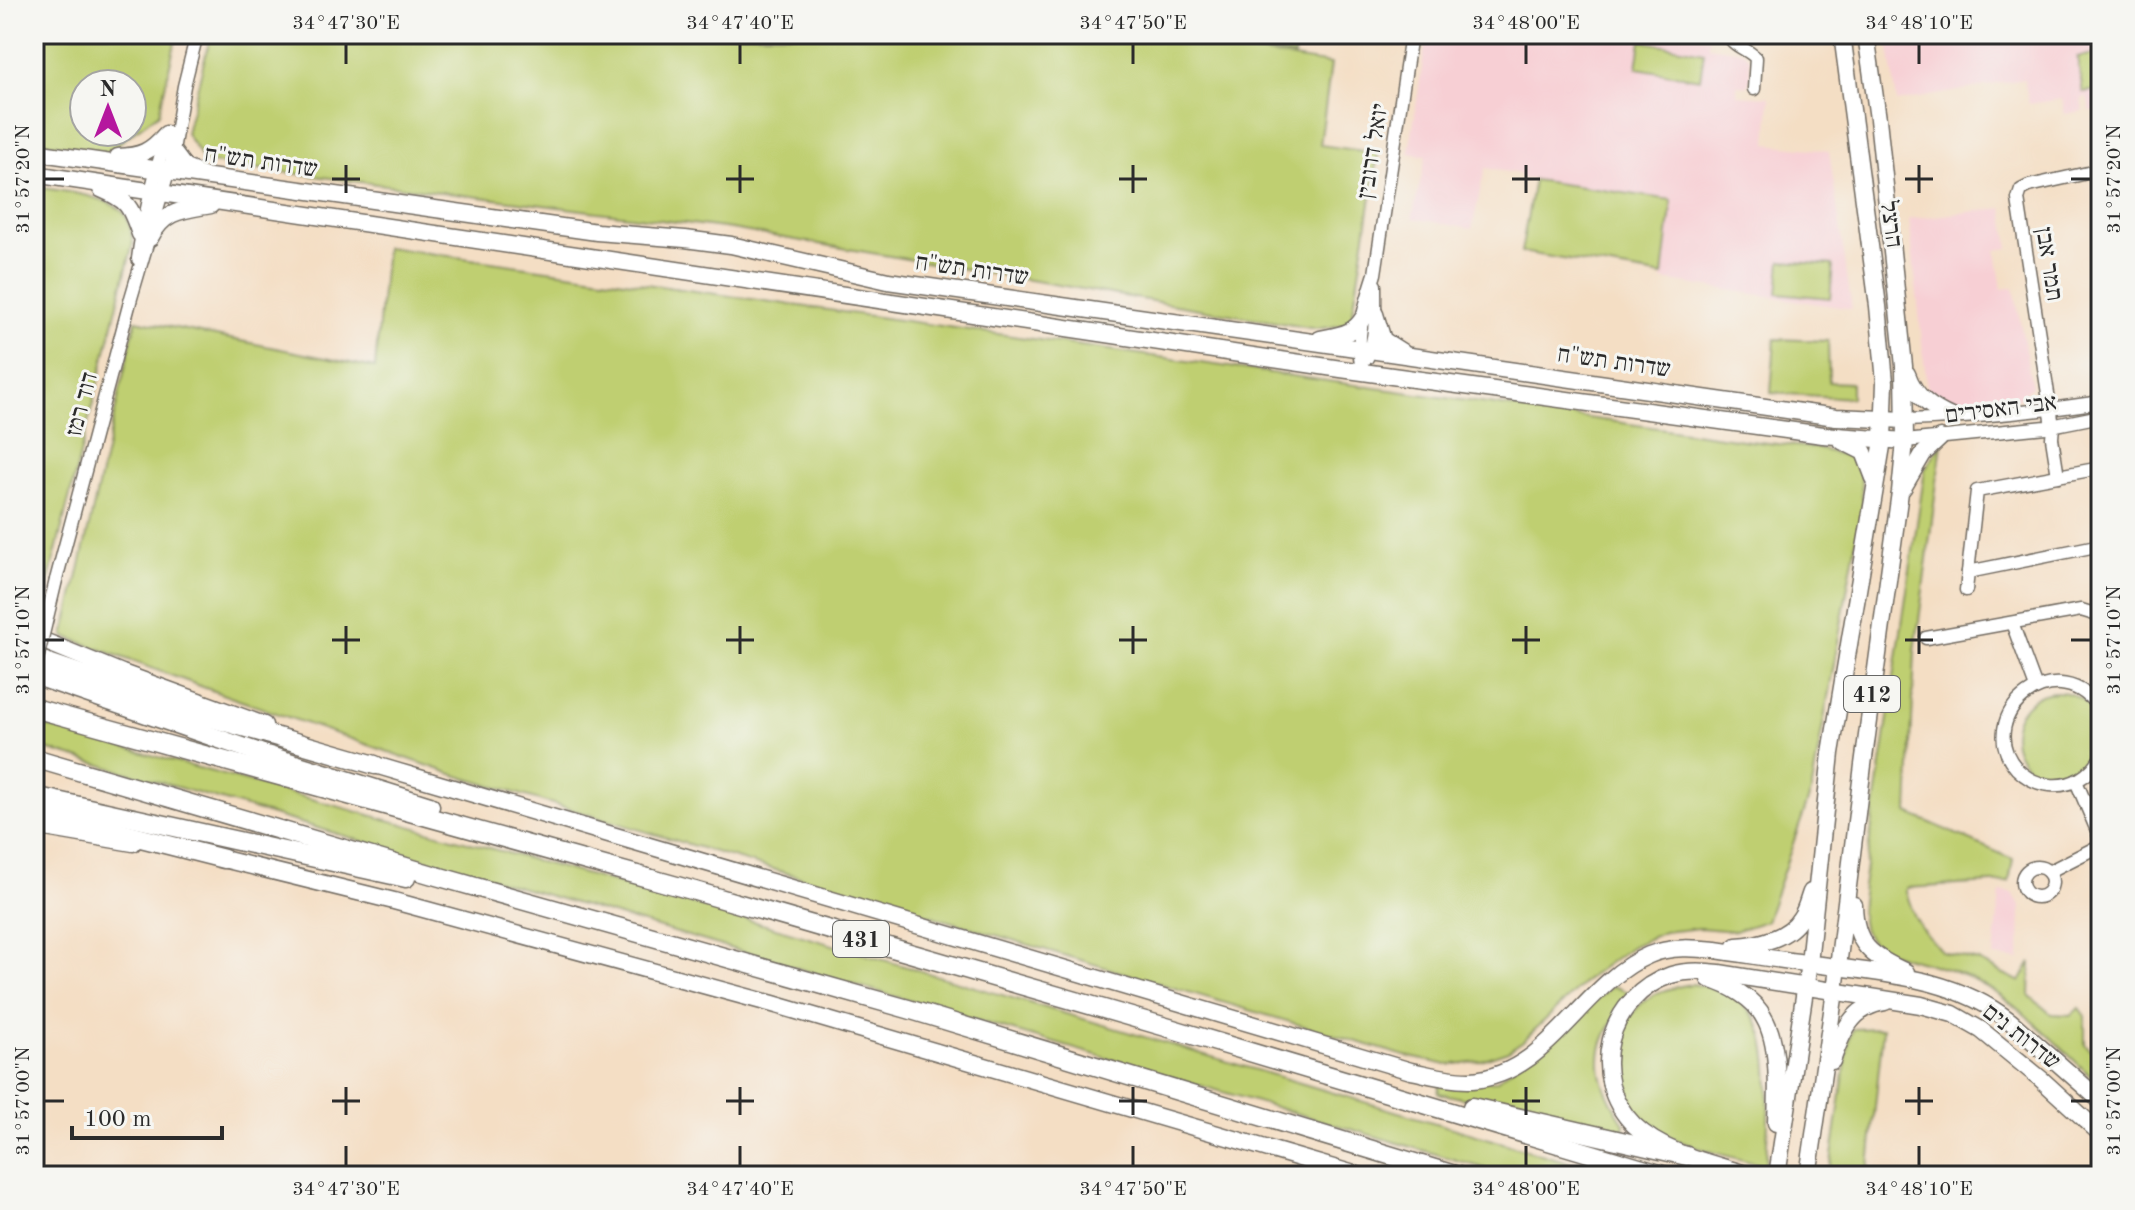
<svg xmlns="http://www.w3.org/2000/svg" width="2135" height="1210" font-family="'Old Standard TT','Frank Ruhl Libre',serif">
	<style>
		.built { fill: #f7cfd4 }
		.green { fill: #bfcf71; stroke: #757d4e; stroke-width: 2; fill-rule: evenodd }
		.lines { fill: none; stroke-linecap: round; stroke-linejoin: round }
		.minor-casing { stroke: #716a61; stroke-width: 15 }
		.major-casing { stroke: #716a61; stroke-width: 19 }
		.highway-casing { stroke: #716a61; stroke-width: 21 }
		.minor { stroke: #fff; stroke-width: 12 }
		.major { stroke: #fff; stroke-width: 16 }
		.highway { stroke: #fff; stroke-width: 18 }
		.minor-bridge-casing { stroke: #716a61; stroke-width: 15; stroke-linecap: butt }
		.minor-bridge { stroke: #fff; stroke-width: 12 }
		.ticks { fill: none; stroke: #2b2b2b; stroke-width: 3 }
		.labels { text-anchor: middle; stroke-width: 6; stroke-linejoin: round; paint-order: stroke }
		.shield { fill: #f6f6f2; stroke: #686867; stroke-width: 2 }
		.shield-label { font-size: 22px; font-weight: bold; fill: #2b2b2b }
		.street-label { font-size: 24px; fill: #2b2b2b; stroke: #f6f6f2 }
		.neatline { fill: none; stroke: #2b2b2b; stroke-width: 3 }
		.ticks-label { font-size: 20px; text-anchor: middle; fill: #2b2b2b }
	</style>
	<rect width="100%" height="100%" fill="#f6f6f2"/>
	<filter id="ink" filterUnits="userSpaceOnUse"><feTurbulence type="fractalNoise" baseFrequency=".0125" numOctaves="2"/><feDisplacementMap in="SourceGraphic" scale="16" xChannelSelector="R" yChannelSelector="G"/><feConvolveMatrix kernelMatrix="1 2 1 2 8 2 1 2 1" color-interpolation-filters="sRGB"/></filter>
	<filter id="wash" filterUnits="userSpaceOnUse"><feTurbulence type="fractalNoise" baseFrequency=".006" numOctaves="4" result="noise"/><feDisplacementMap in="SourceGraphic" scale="32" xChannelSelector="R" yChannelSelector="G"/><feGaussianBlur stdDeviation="1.8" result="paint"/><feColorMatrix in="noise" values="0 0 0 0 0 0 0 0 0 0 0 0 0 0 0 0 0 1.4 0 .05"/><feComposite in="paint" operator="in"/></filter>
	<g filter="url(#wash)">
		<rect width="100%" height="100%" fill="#f4dec4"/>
		<!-- built -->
		<g class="built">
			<path d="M1427,34h256l26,4 -1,8 34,5 8,7v22l-3,6 -10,-1v10l33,2 -3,47 62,7 23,158 -190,-29 10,-81 -152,-21v-4l-35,-6 -13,61 -60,-11 14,-62 -17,-3z"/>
			<path d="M1887,34h214v79l-1,-3 -10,1 -3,-14 -6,2 2,12 -18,3 -3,-15 -33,5 -5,-25 -127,23z"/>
			<path d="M2003,208l6,40 -13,2 6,39 12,-2 18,100 -17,13 -63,8 -25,-19 -18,-170z"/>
			<path d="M2000,892l12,1 9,12 -1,55 -26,-3z"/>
		</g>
		<!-- green -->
		<g class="green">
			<path d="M34,34h143l-18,79 -53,40 -72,-12zM84,84h48v48h-48z"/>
			<path d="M211,34h928l192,30 -11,81 58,8 -27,171 -35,5 -585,-100 -527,-67 -18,-29z"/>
			<path d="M1155,34h142l-3,22z"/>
			<path d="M1641,41l63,11 -4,27 -63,-11z"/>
			<path d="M2101,53v37l-18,2 -6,-35z"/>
			<path d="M1534,180l138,20 -9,76 -142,-24z"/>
			<path d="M34,187c22,3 83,9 93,31 4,7 4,17 6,25l-96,384 -3,-1z"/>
			<path d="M386,247l1363,194 66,7 44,11 4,43 -52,290 -45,129 -31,10 -35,-3 -36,4 -32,14 -40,29 -69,66 -15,10 -30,10 -31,4 -42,-9 -947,-280 -228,-79 -166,-61 72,-316 239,48z"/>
			<path d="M1781,261l52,4 -3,33 -52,-5z"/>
			<path d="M1775,339l53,2 1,41 22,1v15l-80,-5z"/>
			<path d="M1942,443l-27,208 -7,162 105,46 -4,23 -103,6v4l9,26 7,11 20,23 36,9 42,21 11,-20 -1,34 21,18 20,1 8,-7 6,8v29l16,14v27c-40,-37 -78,-81 -127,-106 -30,-15 -63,-19 -94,-31 -18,-13 -20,-28 -19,-49l64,-431z"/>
			<circle cx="2057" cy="735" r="43"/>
			<path d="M42,725l669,184 904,267h-104l-1475,-430z"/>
			<path d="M1692,984c10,2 21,3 30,7 16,6 33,23 39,39 13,37 6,96 5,136 -39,-11 -94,-20 -126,-48 -34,-30 -30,-84 1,-114 14,-13 33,-17 51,-20z"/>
			<path d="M1613,986l17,7c-8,14 -19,29 -25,44 -14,32 3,62 20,88l-2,8 -185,-40 2,-10 56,-2z"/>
			<path d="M1883,1028l-15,148h-39l20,-136 4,-11z"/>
		</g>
	</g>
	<g filter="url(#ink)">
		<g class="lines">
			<defs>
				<g id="minor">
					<path d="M1728,34c4,12 20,15 28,24l-2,31"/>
					<path d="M138,259c5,-42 16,-82 28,-122"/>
					<path d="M1367,358c10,-22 8,-49 8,-73"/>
					<path d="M1362,371c-7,-36 2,-63 13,-97l36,-240"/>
					<path d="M1906,420c67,-2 129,-8 195,-18"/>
					<path d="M1905,441l141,-14 55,-11"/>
					<path d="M2058,476l-6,-38 1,-12 -35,-227 3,-9 8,-4 72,-16"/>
					<path d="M1968,572l133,-27"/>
					<path d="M56,580l75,-282 40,-136 13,-76 13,-52"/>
					<path d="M1966,590l11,-99 124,-23"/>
					<path d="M2012,623l24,65"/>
					<path d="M1926,638l155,-28 20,6"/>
					<path d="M2101,712c-39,-68 -132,2 -84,57 9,9 20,15 33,16 22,2 40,-9 51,-28"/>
					<path d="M2076,781l25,59"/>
					<circle cx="2037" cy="882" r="15"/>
					<path d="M2048,872l53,-27"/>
				</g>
				<g id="major">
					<path d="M34,152l563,80 88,7 46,6 157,36 948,136 70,3"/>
					<path d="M173,152l12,16 12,5"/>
					<path d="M118,157c23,-1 32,-5 48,-23"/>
					<path d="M34,174l1307,195 482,66 82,6"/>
					<path d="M101,189c28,12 29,17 39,45"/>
					<path d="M150,238c14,-28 33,-28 61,-33"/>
					<path d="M1375,314l8,26 19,12"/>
					<path d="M1320,339c18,-4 33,-4 43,-21"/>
					<path d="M1907,374c8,23 24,34 46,44"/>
					<path d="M1842,441l22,11 10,26"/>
					<path d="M1903,488l20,-34 17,-16"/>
					<path d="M34,637l88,36 142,52"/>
					<path d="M365,762l1046,309c20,4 41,10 61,9 78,-6 110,-97 177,-125 22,-9 45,-7 67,-5 35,5 70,11 105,15 67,9 134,13 189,56l91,80"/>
					<path d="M34,826l99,17"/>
					<path d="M215,857l179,44 379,103 588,172"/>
					<path d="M1854,905c1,40 17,51 52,67"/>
					<path d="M1736,946c23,-1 53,-8 65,-29 5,-7 7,-17 10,-25"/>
					<path d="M1709,979c20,6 45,19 55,39 16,27 13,75 12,105"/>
					<path d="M1832,1061c10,-28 20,-55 53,-59"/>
					<path d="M1752,1176c-39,-13 -87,-21 -118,-51 -48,-48 -26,-129 37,-150 16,-5 32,-4 48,-2l202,32 32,9 28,16 60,49 60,55"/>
					<path d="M1777,1176l32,-213 22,-210 52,-313 2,-58 -7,-76 -36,-272"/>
					<path d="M1808,1176l27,-185 28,-226 37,-273 5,-51 -1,-75 -26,-247 -12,-85"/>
				</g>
				<g id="highway">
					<path d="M34,658l157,54 184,53"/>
					<path d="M34,675l226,78 170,53"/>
					<path d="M34,708l661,183 471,136 500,149"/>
					<path d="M34,758l399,117 475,134 550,167"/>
					<path d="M34,796l372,82"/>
					<path d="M34,811l190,48"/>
					<path d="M1472,1107l215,49"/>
				</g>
			</defs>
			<!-- minor casing -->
			<use href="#minor" class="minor-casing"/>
			<!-- major casing -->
			<use href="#major" class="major-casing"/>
			<!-- highway casing -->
			<use href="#highway" class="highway-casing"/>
			<!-- minor -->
			<use href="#minor" class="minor"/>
			<!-- major -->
			<use href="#major" class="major"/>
			<!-- highway -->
			<use href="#highway" class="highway"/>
			<defs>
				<path id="minor-bridge" d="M34,672l22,-92"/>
			</defs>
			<!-- minor-bridge casing -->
			<use href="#minor-bridge" class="minor-bridge-casing"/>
			<!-- minor-bridge -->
			<use href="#minor-bridge" class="minor-bridge"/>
		</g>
	</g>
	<!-- ticks -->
	<path class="ticks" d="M346,44v20M740,44v20M1133,44v20M1526,44v20M1919,44v20M346,165v28M740,165v28M1133,165v28M1526,165v28M1919,165v28M44,179h20M332,179h28M726,179h28M1119,179h28M1512,179h28M1905,179h28M2071,179h20M346,626v28M740,626v28M1133,626v28M1526,626v28M1919,626v28M44,640h20M332,640h28M726,640h28M1119,640h28M1512,640h28M1905,640h28M2071,640h20M346,1087v28M740,1087v28M1133,1087v28M1526,1087v28M1919,1087v28M44,1101h20M332,1101h28M726,1101h28M1119,1101h28M1512,1101h28M1905,1101h28M2071,1101h20M346,1146v20M740,1146v20M1133,1146v20M1526,1146v20M1919,1146v20"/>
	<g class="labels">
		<!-- shield labels -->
		<g class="shield">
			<rect x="1844" y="676" width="56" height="36" rx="6"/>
			<rect x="833" y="921" width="56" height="36" rx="6"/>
		</g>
		<g class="shield-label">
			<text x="1872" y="702">412</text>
			<text x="861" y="947">431</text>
		</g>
		<!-- street labels -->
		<g class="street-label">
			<text transform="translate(1372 151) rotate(-81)" y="8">יואל דרובין</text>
			<text transform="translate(261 161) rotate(8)" y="8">שדרות תש"ח</text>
			<text transform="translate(1892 224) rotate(82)" y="8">הרצל</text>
			<text transform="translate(2050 264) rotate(81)" y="8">תמר אבן</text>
			<text transform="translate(972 269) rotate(8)" y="8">שדרות תש"ח</text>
			<text transform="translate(1614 361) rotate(8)" y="8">שדרות תש"ח</text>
			<text transform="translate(81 404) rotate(-75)" y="8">דוד רמז</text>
			<text transform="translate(2001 408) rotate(-7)" y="8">אבי האסירים</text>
			<text transform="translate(2022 1036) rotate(38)" y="8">שדרות נים</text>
		</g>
	</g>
	<!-- margin -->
	<rect width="2135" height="1210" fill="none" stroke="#f6f6f2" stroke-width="88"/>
	<!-- north arrow -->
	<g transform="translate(108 108)"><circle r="38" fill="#f6f6f2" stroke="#a5a5a2" stroke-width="2"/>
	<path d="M0-6L14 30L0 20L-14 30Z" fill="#b5179e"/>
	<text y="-12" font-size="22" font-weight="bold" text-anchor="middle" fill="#2b2b2b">N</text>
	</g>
	<!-- scale -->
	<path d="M72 1126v12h150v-12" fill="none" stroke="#2b2b2b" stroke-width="4"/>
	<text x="84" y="1126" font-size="24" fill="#2b2b2b" stroke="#f6f6f2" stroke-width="6" paint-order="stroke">100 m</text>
	<rect x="44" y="44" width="2047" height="1122" class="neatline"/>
	<g class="ticks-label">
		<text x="346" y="29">34°47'30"E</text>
		<text x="740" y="29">34°47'40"E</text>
		<text x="1133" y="29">34°47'50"E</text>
		<text x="1526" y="29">34°48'00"E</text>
		<text x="1919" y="29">34°48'10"E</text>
		<text transform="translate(22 179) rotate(-90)" y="7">31°57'20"N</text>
		<text transform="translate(2113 179) rotate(-90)" y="7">31°57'20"N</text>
		<text transform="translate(22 640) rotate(-90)" y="7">31°57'10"N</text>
		<text transform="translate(2113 640) rotate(-90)" y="7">31°57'10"N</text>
		<text transform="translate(22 1101) rotate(-90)" y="7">31°57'00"N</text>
		<text transform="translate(2113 1101) rotate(-90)" y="7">31°57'00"N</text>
		<text x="346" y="1195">34°47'30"E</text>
		<text x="740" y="1195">34°47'40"E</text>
		<text x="1133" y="1195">34°47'50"E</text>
		<text x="1526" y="1195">34°48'00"E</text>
		<text x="1919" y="1195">34°48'10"E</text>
	</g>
</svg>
